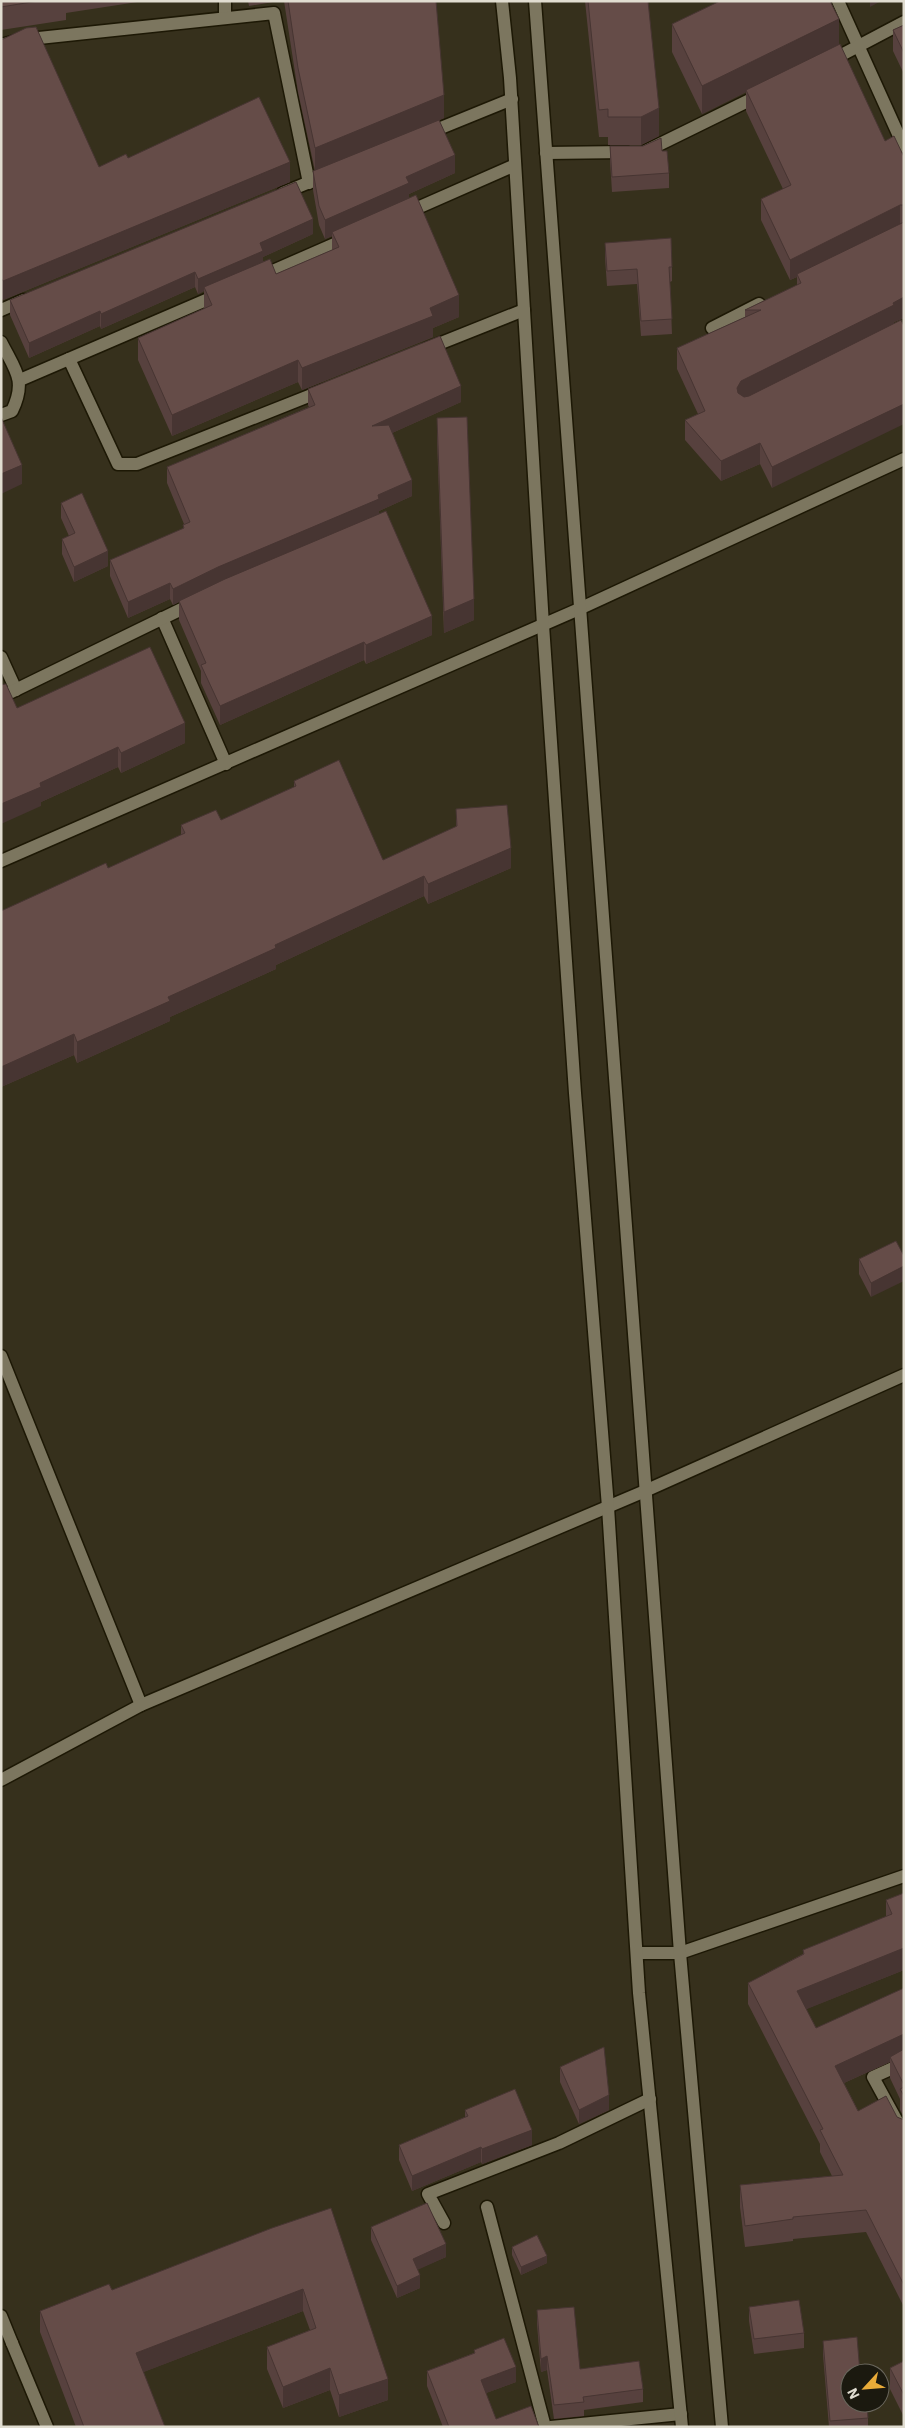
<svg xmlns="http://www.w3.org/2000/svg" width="905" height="2428" font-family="'IBM Plex Sans',sans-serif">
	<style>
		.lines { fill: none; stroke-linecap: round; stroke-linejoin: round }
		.service-casing { stroke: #1d1805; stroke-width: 15 }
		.minor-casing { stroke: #1d1805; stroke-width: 15 }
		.tertiary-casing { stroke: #1d1805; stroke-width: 15 }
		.service { stroke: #7c765f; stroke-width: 12 }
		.minor { stroke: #7c765f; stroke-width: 12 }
		.tertiary { stroke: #7c765f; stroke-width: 12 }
		.wall { fill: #57413e }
		.shaded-wall { fill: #473532 }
		.building { fill: #654c48; stroke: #473532 }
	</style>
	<rect width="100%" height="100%" fill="#36301c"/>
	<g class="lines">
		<defs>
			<g id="service">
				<path d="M225,1v17"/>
				<path d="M838,1l66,146"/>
				<path d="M1,45l19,-5 254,-27 35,170"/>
				<path d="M830,61l74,-39"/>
				<path d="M426,134l86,-35"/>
				<path d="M646,151l114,-56"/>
				<path d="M546,153l80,-1"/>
				<path d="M283,193l46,-19"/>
				<path d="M406,213l109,-48"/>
				<path d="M259,277l87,-38"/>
				<path d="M1,310l23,-10"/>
				<path d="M712,328l47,-24"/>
				<path d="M1,342c14,28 26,38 11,69l-11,4"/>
				<path d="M426,349l98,-39"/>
				<path d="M69,359l49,105h19l187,-74"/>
				<path d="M20,380l200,-86"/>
				<path d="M162,618l64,146"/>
				<path d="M1,657l15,33"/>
				<path d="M1,697l193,-94"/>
				<path d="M12,2343l35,84"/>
			</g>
			<g id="minor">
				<path d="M1,861l578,-252 325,-150"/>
				<path d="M1,1356l140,349"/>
				<path d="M1,1780l140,-75 504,-214 259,-116"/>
				<path d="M637,1953h43l224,-77"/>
				<path d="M904,2063l-31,14 31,57"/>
				<path d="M487,2207l58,220"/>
				<path d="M444,2223l-16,-29 131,-51 91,-44"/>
				<path d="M1,2316l11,27"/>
				<path d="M551,2427l130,-13"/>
			</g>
			<g id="tertiary">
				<path d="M502,1l8,77 33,547 32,468 33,414 31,486 43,434"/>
				<path d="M535,1l145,1952 42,474"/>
			</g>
		</defs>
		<!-- service casing -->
		<use href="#service" class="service-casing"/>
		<!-- minor casing -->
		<use href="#minor" class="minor-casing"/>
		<!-- tertiary casing -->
		<use href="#tertiary" class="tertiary-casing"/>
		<!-- service -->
		<use href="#service" class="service"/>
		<!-- minor -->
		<use href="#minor" class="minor"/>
		<!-- tertiary -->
		<use href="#tertiary" class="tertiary"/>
	</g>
	<!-- wall -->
	<g class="wall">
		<path d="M1,1h143l-78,12v7l-65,10z"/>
		<path d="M248,1h31l-30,5z"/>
		<path d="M284,1h152l8,117 -5,2 16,53 -46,21v4l50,119 -26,11v9l-131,53 -4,-8 -126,54 -34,-76v-22l66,-29v-18l-6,3 -3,-7 -94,42 -1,-3 -71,32 -19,-43v-15l303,-66 -50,23v4l13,13 56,-24v-14l-7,3 -6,-14 -6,-35v-19h2l-17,-79z"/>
		<path d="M585,1h63l11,135 -18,9h-33v-8h-9z"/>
		<path d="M672,24l167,21 46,96 19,16v161l-10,4 -122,166 -12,-24 -39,17 -36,-41v-20l13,-6 -21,-45v-21l68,-31v-7l52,-25v-8l-7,3 -29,-60v-21l22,-10 -37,-78v-19l-44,22 -30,-62z"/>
		<path d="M904,25v49l-11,-23v-21z"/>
		<path d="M1,40l98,127 29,-9 162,24 -287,118 -2,-2z"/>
		<path d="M610,146l52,5 7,22v15l-57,4 -2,-31z"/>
		<path d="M605,243l67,24v14l-2,1 2,52 -31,2 -4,-52 -30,2 -2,-28z"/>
		<path d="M308,389l153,13 -69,31 20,63 -33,15v3l53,121 -66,29 -2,-4 -144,65 -19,-42v-12l-22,-51v-18l-6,3 -3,-6 -42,19 -18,-42v-16l73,-31v-4l1,-1 -17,-41v-16l142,-60 -1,-2z"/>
		<path d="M437,418l37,202 -30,13 -7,-193z"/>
		<path d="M61,503l47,63 -34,16 -12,-28v-15l7,-3 -8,-18z"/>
		<path d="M17,708l168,35 -64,30 -3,-6 -77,35v4z"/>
		<path d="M294,781l89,79 73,-33v-18l55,59 -83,36 -4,-8 -148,69v4l-106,48v4l-93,42 -3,-8 -73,32v-176l107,-43 73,-33v-10l40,-5 73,-33z"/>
		<path d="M896,1241l-25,56 -12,-23v-15z"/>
		<path d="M904,1893v77l-98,39 10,19 88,-40v129l-4,-7v-11l-10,-21v-16l-46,21 14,28 39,6 7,3v187l-38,-75 -73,7v2l-48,6 -5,-40v-22l92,-9 -12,-24v-8l-72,-140v-21l55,-29v-4l83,-33v-17z"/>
		<path d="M560,2067l49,43 -30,14 -19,-42z"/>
		<path d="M465,2110l67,35 -50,19 -1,-2 -69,29 -13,-31v-15l66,-28z"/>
		<path d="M371,2227l75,30 -28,12 2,19 -23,10 -26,-58z"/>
		<path d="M272,2228l116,172 -49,17 -9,-27 -47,18 -16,-39v-22l43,-17 -7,-19 -160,61 22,55h-89l-36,-95v-21l72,-21z"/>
		<path d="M512,2247l35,16 -26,12 -9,-20z"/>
		<path d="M749,2307l55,26v15l-50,6 -5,-33z"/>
		<path d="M537,2310l43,59 63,20v13l-59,8v6l-30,3 -7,-49 -6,2 -4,-48z"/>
		<path d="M823,2341l27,32 18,45v9h-39l-6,-72z"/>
		<path d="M474,2350l42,32 -30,11 10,26 43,8h-96l-16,-41v-15l47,-18z"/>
		<path d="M904,2361v56l-14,-28v-21z"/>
	</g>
	<!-- shaded-wall -->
	<g class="shaded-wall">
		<path d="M870,1h11l-11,6z"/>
		<path d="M839,19v28l-93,43v2l-44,22v-28z"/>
		<path d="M444,95v23l-129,54v-24z"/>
		<path d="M659,108v28l-18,9v-28z"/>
		<path d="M455,155v18l-46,21v8l-77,30v4l-7,3v-19l81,-43z"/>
		<path d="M290,162v20l-287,118v-19z"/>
		<path d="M900,205v21l-103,48v3l-7,3v-20z"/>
		<path d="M313,219v15l-50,23v8l-59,22v4l-6,3v-15l62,-36z"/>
		<path d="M195,272v15l-94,42v-15z"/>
		<path d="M459,295v22l-26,11v9l-131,53v-22l128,-60z"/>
		<path d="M904,297v21l-10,4v4l-157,82v-20l4,-7z"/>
		<path d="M100,311v15l-71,32v-15z"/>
		<path d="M298,360v22l-126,54v-21z"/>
		<path d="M461,386v16l-89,40v-16z"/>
		<path d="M904,404v20l-132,64v-21z"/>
		<path d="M760,443v21l-39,17v-20z"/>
		<path d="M22,465v19l-21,10v-20z"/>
		<path d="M412,480v16l-33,15v4l-161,68 -45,22v-16l45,-22z"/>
		<path d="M108,551v15l-34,16v-15z"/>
		<path d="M170,583v16l-42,19v-16z"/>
		<path d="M474,599v21l-30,13v-21z"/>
		<path d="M432,616v19l-66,29v-19z"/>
		<path d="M364,642v18l-144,65v-19z"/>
		<path d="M185,723v20l-64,30v-20z"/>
		<path d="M118,747v20l-77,35v4l-40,18v-20l39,-21z"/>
		<path d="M511,848v20l-83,36v-20z"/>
		<path d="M424,876v20l-148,69v4l-106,48v4l-93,42v-21l91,-45 107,-52z"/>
		<path d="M74,1034v21l-73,32v-20z"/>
		<path d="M904,1266v15l-33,16v-14z"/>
		<path d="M904,1948v22l-107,43v-22z"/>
		<path d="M904,2034v22l-14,1v5l-55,25v-21z"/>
		<path d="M609,2095v15l-30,14v-14z"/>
		<path d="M532,2130v15l-50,19v-15z"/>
		<path d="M481,2147v15l-69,29v-15z"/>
		<path d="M446,2244v13l-33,15v-13z"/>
		<path d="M547,2256v7l-26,12v-8z"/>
		<path d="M420,2275v13l-23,10v-12z"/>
		<path d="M303,2289v22l-167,64v-22z"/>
		<path d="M547,2356v14l-6,2v-13z"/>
		<path d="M516,2367v15l-35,13v-15z"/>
		<path d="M330,2368v22l-47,18v-21z"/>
		<path d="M388,2379v21l-49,17v-22z"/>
	</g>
	<!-- building -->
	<g class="building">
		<path d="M1,1h37l-37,6z"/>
		<path d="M288,1h148l8,94 -129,53 -17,-80z"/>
		<path d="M588,1h60l11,107 -18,9h-33v-8l-9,1z"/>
		<path d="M720,1h110l9,18 -137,67 -30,-62z"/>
		<path d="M904,25v28l-11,-23z"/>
		<path d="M36,27l63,140 27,-13 2,4 131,-61 31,65 -287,119 -2,-3v-238l25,-12z"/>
		<path d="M840,44l45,97 9,-5 10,21v48h-4l-110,55 -29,-61 30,-14 -45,-95z"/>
		<path d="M439,120l16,35 -49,22 3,6 -84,37 -6,-14 -6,-35z"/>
		<path d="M661,138l1,13h5l2,22 -57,4 -2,-31h33z"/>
		<path d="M296,182l17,37 -53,24 3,8 -65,28 -3,-7 -94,42 -1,-3 -71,32 -19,-43z"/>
		<path d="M416,195l43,100 -29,13 3,8 -131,52 -4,-8 -126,55 -34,-77 74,-33 -8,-18 66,-28 6,15 63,-27 -7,-15z"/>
		<path d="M904,222v75l-11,6 1,2 -153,76 -4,7 1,5 6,4 5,-1 152,-76 3,6v78l-132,63 -12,-24 -39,18 -36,-41 20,-9 -28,-63 84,-38h-16l56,-27 -4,-9z"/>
		<path d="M671,238l1,29h-3l3,52 -31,2 -4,-52 -30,2 -2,-28z"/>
		<path d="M440,336l21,50 -89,40 17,-1 23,55 -34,15 1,4 -161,68 -45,22 -3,-6 -42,19 -18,-42 74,-32 -1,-3 7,-3 -23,-55 148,-62 -7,-16z"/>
		<path d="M1,417l21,48 -21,9z"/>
		<path d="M467,417l7,182 -30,13 -7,-194z"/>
		<path d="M82,493l26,58 -34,16 -12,-28 13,-6 -14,-30z"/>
		<path d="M386,511l46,105 -66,29 -2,-3 -144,64 -19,-41 5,-2 -27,-62 46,-22z"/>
		<path d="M150,647l35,76 -64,30 -3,-6 -78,36 1,4 -40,17v-119l5,-1 11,24z"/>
		<path d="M339,760l44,100 74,-34 -1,-17 51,-4 4,43 -83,36 -4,-8 -149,69 1,3 -108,49 2,4 -93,41 -3,-8 -73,33v-156l105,-48 2,5 77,-35 -4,-8 35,-15 5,10 75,-34 -2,-5z"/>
		<path d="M896,1241l8,15v10l-33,17 -12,-24z"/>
		<path d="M904,1893v55l-107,43 19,37 88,-40v46l-69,32 23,45 28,-15 11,21 7,3v165l-38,-75 -73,7v2l-48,7 -5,-41 103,-10 -23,-45 3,-1 -75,-146 56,-29 -1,-4 89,-36 -6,-14z"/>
		<path d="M604,2047l5,48 -30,15 -19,-43z"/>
		<path d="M904,2049v36l-14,-28z"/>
		<path d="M904,2087v9l-4,-7z"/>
		<path d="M515,2089l17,41 -50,19 -1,-2 -69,29 -13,-31 69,-29 -3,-6z"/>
		<path d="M427,2203l19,41 -33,15 7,16 -23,11 -26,-59z"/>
		<path d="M331,2208l57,171 -49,16 -9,-27 -47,19 -16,-40 49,-19 -13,-39 -167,64 29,74h-81l-44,-116 69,-27 3,6 160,-62z"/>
		<path d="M537,2235l10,21 -26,11 -9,-20z"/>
		<path d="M799,2300l5,33 -50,6 -5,-32z"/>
		<path d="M574,2307l6,62 59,-8 4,28 -60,8 1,5 -30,3 -7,-49 -6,3 -4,-49z"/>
		<path d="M857,2337l3,36h-10v30h17l1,15 -38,3 -7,-80z"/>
		<path d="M504,2338l12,29 -35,13 15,39 35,-13 8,21h-90l-22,-56 48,-18 -1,-3z"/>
		<path d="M904,2361v34l-14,-27z"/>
	</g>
	<!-- border -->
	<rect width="905" height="2428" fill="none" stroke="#e1ddd1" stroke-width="5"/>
	<!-- north arrow -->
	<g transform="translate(865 2388) rotate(244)"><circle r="24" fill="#1b190f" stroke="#6a675d"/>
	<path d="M0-4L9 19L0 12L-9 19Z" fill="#e9ab38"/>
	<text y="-8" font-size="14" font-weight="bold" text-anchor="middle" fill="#e1ddd1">N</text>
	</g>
</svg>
